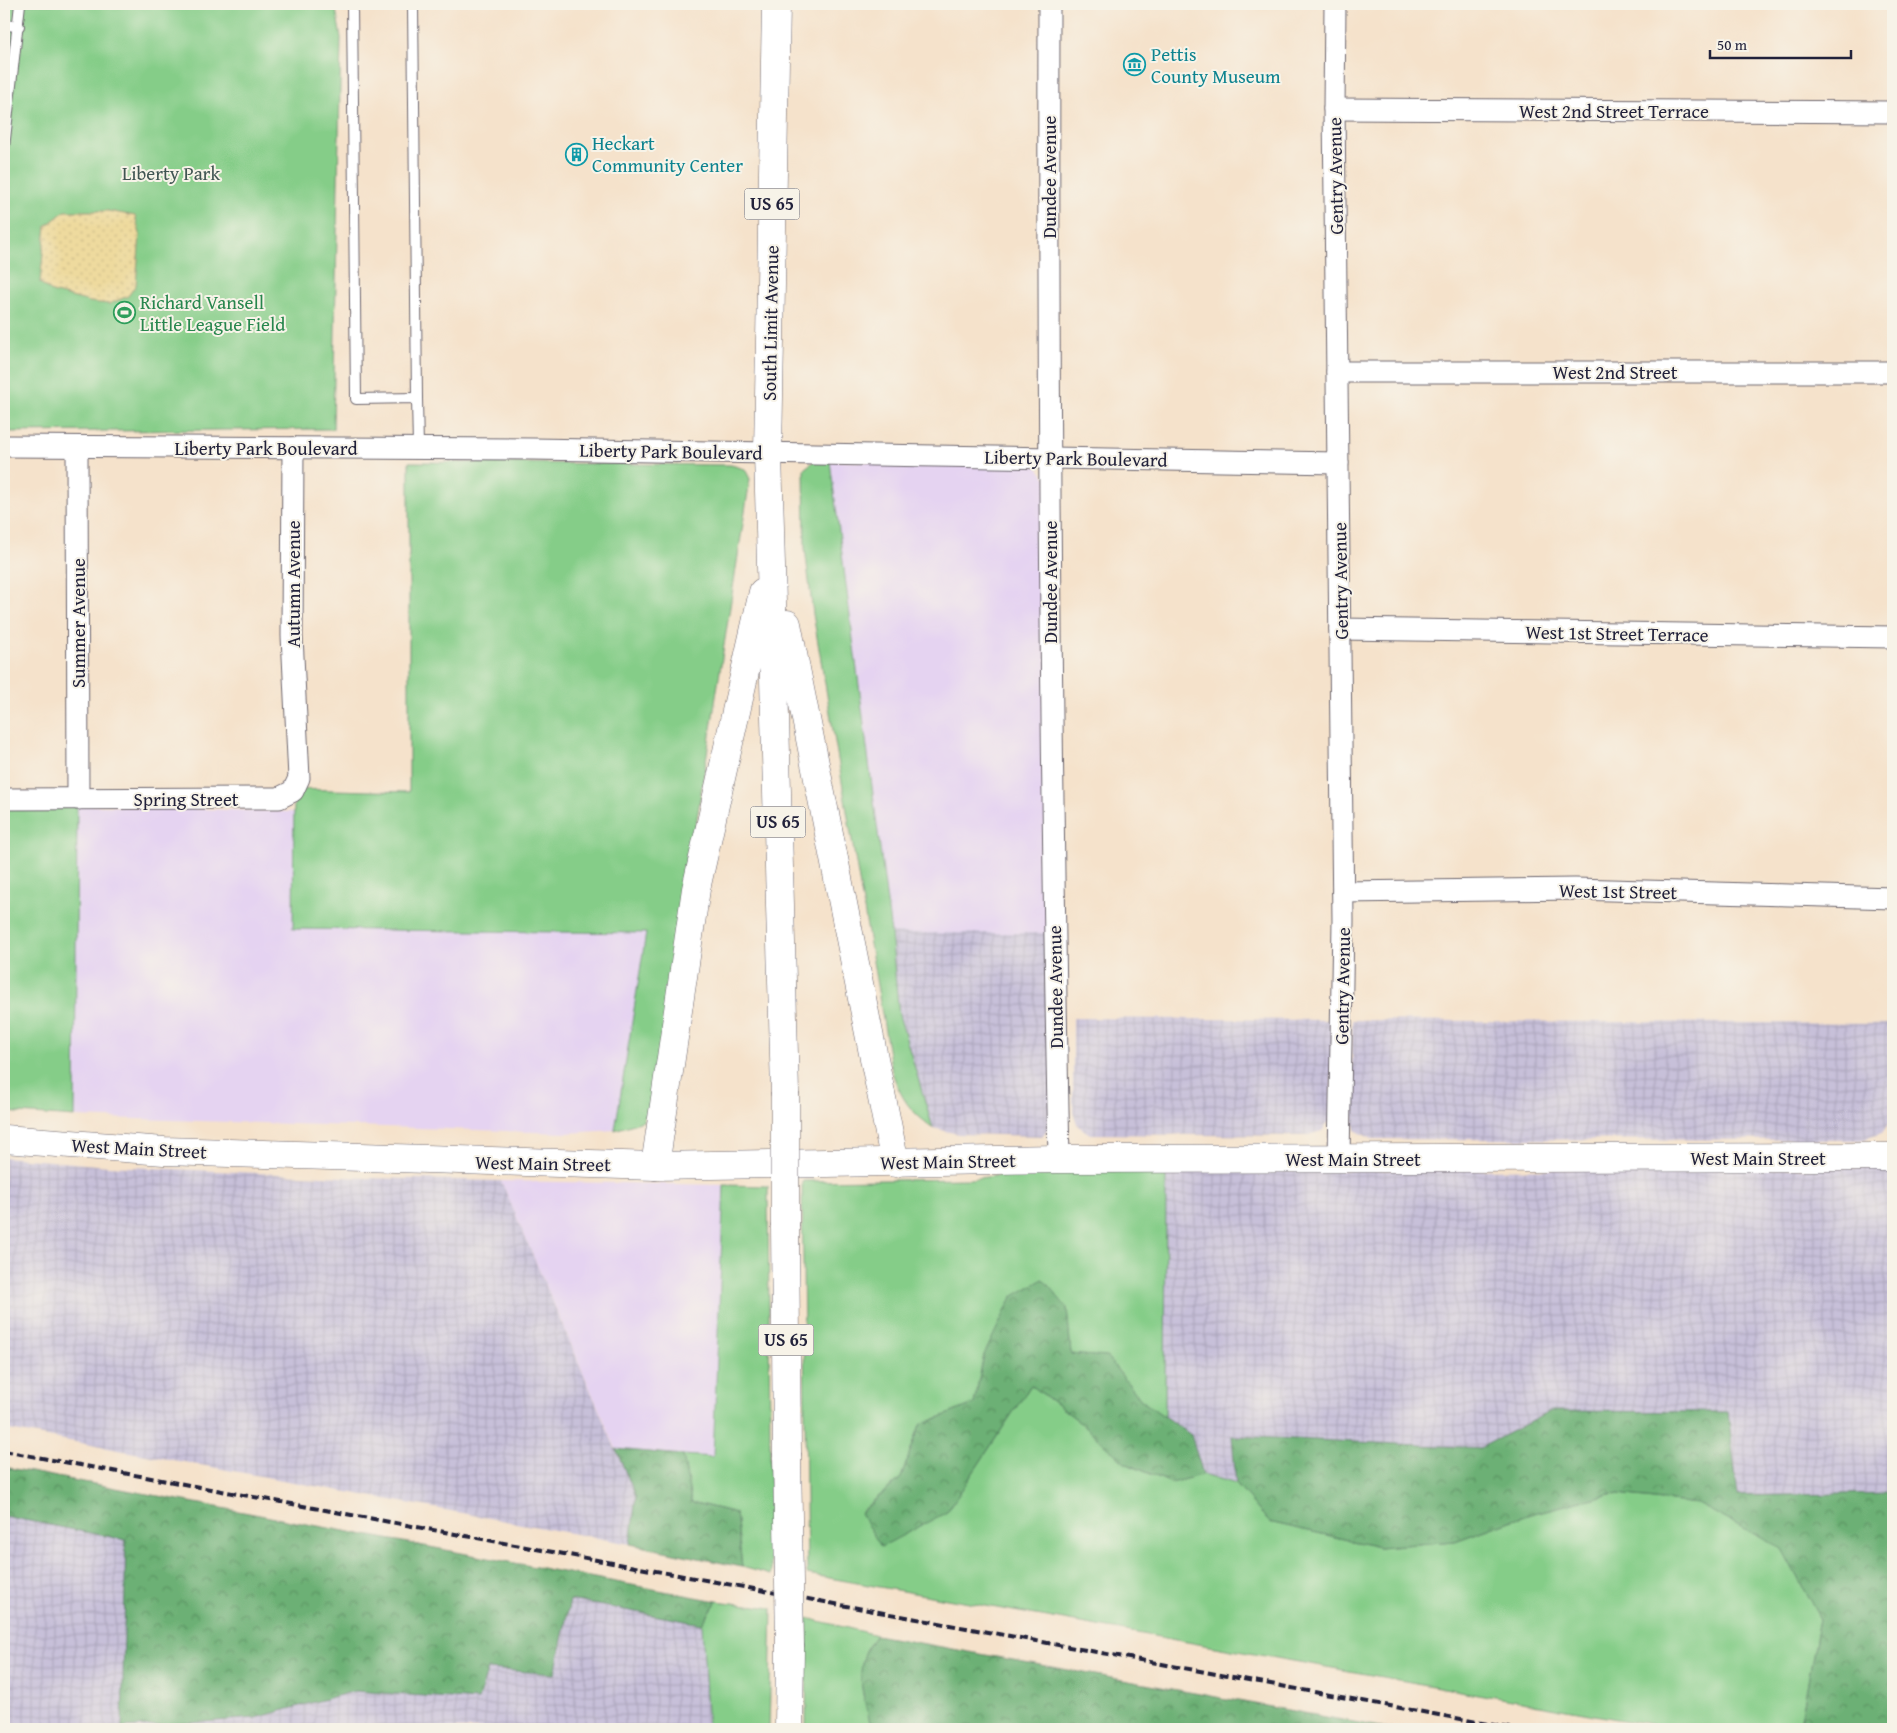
<svg xmlns="http://www.w3.org/2000/svg" width="1897" height="1733" font-family="'Gentium Book Plus',serif">
	<style>
		.built { fill: #e5d3f1 }
		.industrial { fill: url(#industrial-grid) }
		.green { fill: #85cd88; stroke: #547862 }
		.forest { fill: url(#forest-crowns); stroke: #476958 }
		.sand { fill: url(#sand-dots); stroke: #887e6c }
		.lines { fill: none; stroke-linecap: round; stroke-linejoin: round }
		.lane-casing { stroke: #6c656d; stroke-width: 12 }
		.street-casing { stroke: #6c656d; stroke-width: 23 }
		.secondary-casing { stroke: #6c656d; stroke-width: 29 }
		.highway-casing { stroke: #6c656d; stroke-width: 29 }
		.lane { stroke: #fff; stroke-width: 10 }
		.street { stroke: #fff; stroke-width: 21 }
		.secondary { stroke: #fff; stroke-width: 28 }
		.highway { stroke: #fff; stroke-width: 28 }
		.rail { stroke: #22223b; stroke-width: 4; stroke-dasharray: 8 4; stroke-linecap: butt }
		.highway-bridge-casing { stroke: #6c656d; stroke-width: 29; stroke-linecap: butt }
		.highway-bridge { stroke: #fff; stroke-width: 28 }
		.labels { text-anchor: middle; stroke-width: 4; stroke-linejoin: round; paint-order: stroke }
		.shield { fill: #f7f3e8; stroke: #62616f; stroke-width: 1 }
		.shield-label { font-size: 18px; font-weight: bold; fill: #22223b }
		.culture-label { font-size: 19px; fill: #0d838f; stroke: #f7f3e8; text-anchor: start }
		.street-label { font-size: 19px; fill: #22223b; stroke: #f7f3e8 }
		.park-label { font-size: 19px; fill: #405552; stroke: #f7f3e8 }
		.leisure-label { font-size: 19px; fill: #27864d; stroke: #f7f3e8; text-anchor: start }
	</style>
	<defs>
		<pattern id="industrial-grid" width="8" height="8" patternUnits="userSpaceOnUse" patternTransform="scale(1.25)"><rect width="8" height="8" fill="#c7c0d9"/><path d="M0 4h8M4 0v8" fill="none" stroke="#aba5bb"/></pattern>
		<pattern id="forest-crowns" width="20" height="18" patternUnits="userSpaceOnUse" patternTransform="scale(1.25)"><rect width="20" height="18" fill="#6cb074"/><path d="M2 6a3 3 0 1 1 6 0M12 15a3 3 0 1 1 6 0" fill="none" stroke="#588f60"/></pattern>
		<pattern id="sand-dots" width="8" height="8" patternUnits="userSpaceOnUse" patternTransform="scale(1.25)"><rect width="8" height="8" fill="#eeda9e"/><path d="M2 2h.1M6 6h.1" fill="none" stroke="#ccbb89" stroke-width="1.8" stroke-linecap="round"/></pattern>
	</defs>
	<rect width="100%" height="100%" fill="#f7f3e8"/>
	<filter id="ink" filterUnits="userSpaceOnUse"><feTurbulence type="fractalNoise" baseFrequency=".02" numOctaves="2"/><feDisplacementMap in="SourceGraphic" scale="10" xChannelSelector="R" yChannelSelector="G"/><feConvolveMatrix kernelMatrix="1 2 1 2 8 2 1 2 1" color-interpolation-filters="sRGB"/></filter>
	<filter id="wash" filterUnits="userSpaceOnUse"><feTurbulence type="fractalNoise" baseFrequency=".0096" numOctaves="4" result="noise"/><feDisplacementMap in="SourceGraphic" scale="20" xChannelSelector="R" yChannelSelector="G"/><feGaussianBlur stdDeviation="1.12" result="paint"/><feColorMatrix in="noise" values="0 0 0 0 0 0 0 0 0 0 0 0 0 0 0 0 0 1.4 0 .05"/><feComposite in="paint" operator="in"/></filter>
	<g filter="url(#wash)">
		<rect width="100%" height="100%" fill="#f5e2cb"/>
		<!-- built -->
		<g class="built">
			<path d="M830,461l206,4 11,14 5,454h-161z"/>
			<path d="M77,805l217,7 -1,117 354,4 -32,197 -48,3 -492,-16z"/>
			<path d="M501,1181l223,4 -11,273 -97,-9z"/>
		</g>
		<!-- industrial -->
		<g class="industrial">
			<path d="M891,933h161l-1,192 -9,11 -84,-2 -25,-6 -34,-113z"/>
			<path d="M1073,1018l260,2 -2,99 -9,12 -17,5 -215,-2 -12,-8 -5,-13z"/>
			<path d="M1352,1020l539,4 -1,97 -8,12 -20,7 -490,-1 -17,-9 -3,-16z"/>
			<path d="M4,1157l104,9 258,12 135,3 135,316 -6,47 -626,-115z"/>
			<path d="M1893,1168v325l-155,3 -10,-84 -177,-1 -71,37 -248,-12 4,48 -33,-10 -12,-39 -26,-18 1,-246z"/>
			<path d="M4,1516l122,23 -4,189 133,-10 100,-27 122,9 11,-31 67,4 15,-73 132,24 6,105h-704z"/>
		</g>
		<!-- green -->
		<g class="green">
			<path d="M4,4h331l6,34 -8,391 -329,3z"/>
			<path d="M814,461h16l61,472 8,82 34,113c-24,-18 -31,-28 -41,-56l-79,-458 -8,-66 -1,-79z"/>
			<path d="M409,462l322,3 14,4 5,10 -97,621 -10,21 -28,9 31,-197 -353,-4 1,-140 115,3z"/>
			<path d="M4,804l73,1 -2,312 -71,-5z"/>
			<path d="M1036,1171h130l-1,246 -23,-16 -35,-44 -36,-2 -4,-47 -83,47 -10,49 -54,21 -19,53 -41,34h87l84,-127 48,36 46,42 46,20 32,-9 33,10 33,38 110,25 76,-6 75,-27 79,-20 89,10 84,44 38,71 -19,100 13,10h-141l-866,-155 -5,-393 168,-2z"/>
			<path d="M724,1185l44,1 3,389 -29,-8 -6,-54 -45,-11 -8,-47 30,2z"/>
			<path d="M717,1601l55,7 -3,121h-61l-6,-105z"/>
			<path d="M807,1618l69,17c-25,30 -13,60 -4,94h-66z"/>
		</g>
		<!-- forest -->
		<g class="forest">
			<path d="M1043,1279l24,29 4,46 36,3 35,44 49,34 12,39 -31,9 -47,-20 -46,-42 -48,-36 -84,127 -66,35 -21,-34 41,-35 19,-53 54,-21 10,-49 28,-58z"/>
			<path d="M1551,1411l177,1 10,84 155,-3v236h-79l-13,-10 19,-100 -38,-70 -84,-45 -89,-10 -79,20 -75,27 -76,6 -110,-25 -33,-38 -4,-48 248,12z"/>
			<path d="M616,1449l67,6 8,47 45,11 6,54 -112,-23 6,-47z"/>
			<path d="M4,1467l713,134 -15,23 -132,-24 -15,74 -67,-5 -10,31 -123,-9 -100,27 -133,10 4,-188 -122,-24z"/>
			<path d="M876,1635l516,94h-520c-9,-34 -21,-64 4,-94z"/>
		</g>
		<!-- sand -->
		<path class="sand" d="M65,211h43l27,5 5,18 -4,51 -8,11 -19,8 -19,-2 -38,-10 -12,-9 6,-57z"/>
	</g>
	<g filter="url(#ink)">
		<g class="lines">
			<defs>
				<g id="lane">
					<path d="M352,4l4,395 61,-1 1,50"/>
					<path d="M413,4l4,394"/>
					<path d="M4,25l15,1"/>
					<path d="M4,148l16,-144"/>
				</g>
				<g id="street">
					<path d="M1049,4c-1,385 2,770 10,1155"/>
					<path d="M1335,4l-1,105 9,812 -4,238"/>
					<path d="M1334,109l559,3"/>
					<path d="M1337,372h556"/>
					<path d="M4,446l529,3 805,14"/>
					<path d="M77,447l1,352"/>
					<path d="M1340,629l553,8"/>
					<path d="M4,799l275,-1 14,-7 6,-13 -7,-142 1,-188"/>
					<path d="M1343,892l232,-3 318,9"/>
				</g>
				<path id="secondary" d="M4,1139l160,12 491,15 404,-7 834,-2"/>
				<g id="highway">
					<path d="M776,4l-8,449 17,640"/>
					<path d="M787,624l108,539"/>
					<path d="M655,1166l41,-277 67,-297"/>
					<path d="M785,1226l2,227"/>
					<path d="M789,1729l1,-82"/>
				</g>
			</defs>
			<!-- lane casing -->
			<use href="#lane" class="lane-casing"/>
			<!-- street casing -->
			<use href="#street" class="street-casing"/>
			<!-- secondary casing -->
			<use href="#secondary" class="secondary-casing"/>
			<!-- highway casing -->
			<use href="#highway" class="highway-casing"/>
			<!-- lane -->
			<use href="#lane" class="lane"/>
			<!-- street -->
			<use href="#street" class="street"/>
			<!-- secondary -->
			<use href="#secondary" class="secondary"/>
			<!-- highway -->
			<use href="#highway" class="highway"/>
			<!-- rail -->
			<path class="rail" d="M4,1451l1511,278"/>
			<defs>
				<g id="highway-bridge">
					<path d="M785,1093v133"/>
					<path d="M787,1453l3,194"/>
				</g>
			</defs>
			<!-- highway-bridge casing -->
			<use href="#highway-bridge" class="highway-bridge-casing"/>
			<!-- highway-bridge -->
			<use href="#highway-bridge" class="highway-bridge"/>
		</g>
	</g>
	<!-- icons -->
	<defs>
		<symbol id="museum-ring" viewBox="-11 -11 22 22"><circle r="9.5" fill="#f7f3e8" stroke="#0f9aa8" stroke-width="1.5"/><path d="M0-6L6-3V-2H-6V-3ZM-5-1h2V3h-2ZM-1-1h2V3h-2ZM3-1h2V3H3ZM-6 4H6V6H-6Z" fill="#0f9aa8"/></symbol>
		<symbol id="building-ring" viewBox="-11 -11 22 22"><circle r="9.5" fill="#f7f3e8" stroke="#0f9aa8" stroke-width="1.5"/><path d="M-4-6H4V6H1V3H-1V6H-4ZM-2.5-4.3h1.7v1.8h-1.7ZM.8-4.3h1.7v1.8H.8ZM-2.5-1h1.7V.8h-1.7ZM.8-1h1.7V.8H.8Z" fill="#0f9aa8"/></symbol>
		<symbol id="stadium-ring" viewBox="-11 -11 22 22"><circle r="9.5" fill="#f7f3e8" stroke="#2e9e5b" stroke-width="1.5"/><path d="M0-5a6.5 5 0 1 0 0 10a6.5 5 0 1 0 0-10ZM-3.5-1.8h7v3.6h-7Z" fill="#2e9e5b"/></symbol>
	</defs>
	<g fill-rule="evenodd">
		<use href="#museum-ring" x="1122" y="52" width="25" height="25"/>
		<use href="#building-ring" x="564" y="142" width="25" height="25"/>
		<use href="#stadium-ring" x="112" y="300" width="25" height="25"/>
	</g>
	<g class="labels">
		<!-- shield labels -->
		<g class="shield">
			<rect x="744.5" y="188.5" width="55" height="31" rx="4"/>
			<rect x="750.5" y="806.5" width="55" height="31" rx="4"/>
			<rect x="758.5" y="1324.5" width="55" height="31" rx="4"/>
		</g>
		<g class="shield-label">
			<text x="772" y="210">US 65</text>
			<text x="778" y="828">US 65</text>
			<text x="786" y="1346">US 65</text>
		</g>
		<!-- culture labels -->
		<g class="culture-label">
			<text x="1151" y="61">Pettis<tspan x="1151" dy="22">County Museum</tspan></text>
			<text x="592" y="150">Heckart<tspan x="592" dy="22">Community Center</tspan></text>
		</g>
		<!-- street labels -->
		<g class="street-label">
			<text x="1614" y="118">West 2nd Street Terrace</text>
			<text transform="translate(1335 176) rotate(-91)" y="7">Gentry Avenue</text>
			<text transform="translate(1049 177) rotate(-90)" y="7">Dundee Avenue</text>
			<text transform="translate(770 323) rotate(-89)" y="7">South Limit Avenue</text>
			<text x="1615" y="379">West 2nd Street</text>
			<text x="266" y="455">Liberty Park Boulevard</text>
			<text transform="translate(671 451) rotate(1)" y="7">Liberty Park Boulevard</text>
			<text transform="translate(1076 458) rotate(1)" y="7">Liberty Park Boulevard</text>
			<text transform="translate(1340 581) rotate(-91)" y="7">Gentry Avenue</text>
			<text transform="translate(1050 582) rotate(-90)" y="7">Dundee Avenue</text>
			<text transform="translate(293 584) rotate(-90)" y="7">Autumn Avenue</text>
			<text transform="translate(78 623) rotate(-90)" y="7">Summer Avenue</text>
			<text transform="translate(1617 633) rotate(1)" y="7">West 1st Street Terrace</text>
			<text x="186" y="806">Spring Street</text>
			<text transform="translate(1618 891) rotate(1)" y="7">West 1st Street</text>
			<text transform="translate(1342 986) rotate(-89)" y="7">Gentry Avenue</text>
			<text transform="translate(1055 987) rotate(-91)" y="7">Dundee Avenue</text>
			<text transform="translate(139 1148) rotate(3)" y="7">West Main Street</text>
			<text x="1758" y="1165">West Main Street</text>
			<text x="1353" y="1166">West Main Street</text>
			<text transform="translate(948 1161) rotate(-1)" y="7">West Main Street</text>
			<text transform="translate(543 1163) rotate(1)" y="7">West Main Street</text>
		</g>
		<!-- park labels -->
		<g class="park-label">
			<text x="171" y="180">Liberty Park</text>
		</g>
		<!-- leisure labels -->
		<g class="leisure-label">
			<text x="140" y="309">Richard Vansell<tspan x="140" dy="22">Little League Field</tspan></text>
		</g>
	</g>
	<!-- margin -->
	<rect width="1897" height="1733" fill="none" stroke="#f7f3e8" stroke-width="20"/>
	<!-- scale -->
	<path d="M1710 50v8h141v-8" fill="none" stroke="#22223b" stroke-width="2.5"/>
	<text x="1717" y="50" font-size="15" fill="#22223b" stroke="#f7f3e8" stroke-width="4" paint-order="stroke">50 m</text>
</svg>
